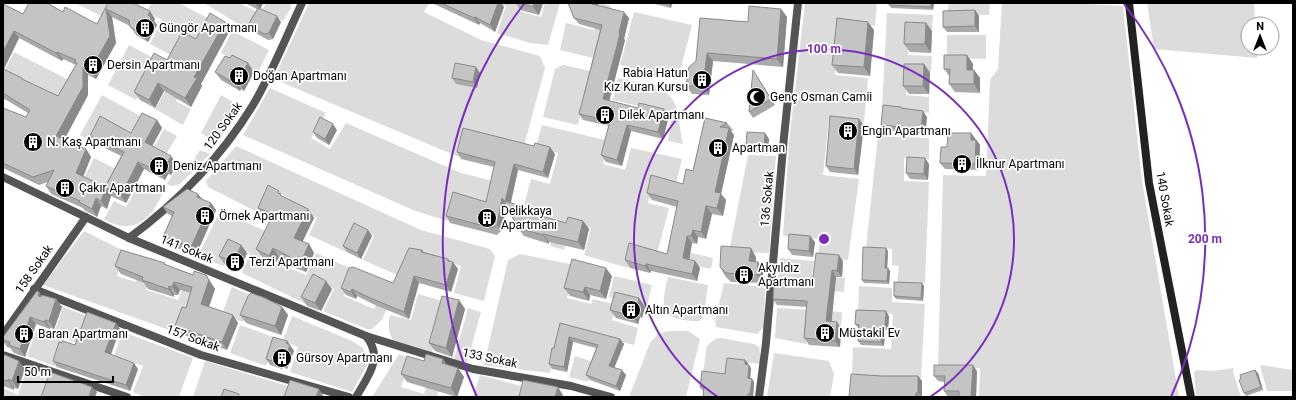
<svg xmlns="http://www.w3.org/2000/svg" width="1296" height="400" font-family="Roboto,sans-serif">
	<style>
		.green { fill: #dcdcdc }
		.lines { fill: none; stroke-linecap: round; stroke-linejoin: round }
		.minor { stroke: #555; stroke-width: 8 }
		.tertiary { stroke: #555; stroke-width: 8 }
		.secondary { stroke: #222; stroke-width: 8 }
		.wall { fill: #a9a9a9; fill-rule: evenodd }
		.shaded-wall { fill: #898989 }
		.building { fill: #c4c4c4; stroke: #898989 }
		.ring { fill: none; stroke: #7b2cbf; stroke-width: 2 }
		.labels { text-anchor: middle; stroke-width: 3.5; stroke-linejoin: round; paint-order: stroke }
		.poi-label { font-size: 12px; fill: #000; stroke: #fff; text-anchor: start }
		.street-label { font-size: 12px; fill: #000; stroke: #fff }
		.centre { fill: #7b2cbf; stroke: #fff; stroke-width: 2 }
		.ring-label { font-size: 12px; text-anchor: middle; font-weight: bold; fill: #7b2cbf; stroke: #fff; stroke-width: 3.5; stroke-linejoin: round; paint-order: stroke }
	</style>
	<rect width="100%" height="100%" fill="#fff"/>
	<!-- green -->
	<g class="green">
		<path d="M75,3h40l-8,16z"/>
		<path d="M151,3h28l34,18 -13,23 -25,13 -25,-13 12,-24 -15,-8z"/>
		<path d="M204,3h35l20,10 -11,17z"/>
		<path d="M266,3h24l1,5 -8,13 -21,-10z"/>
		<path d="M309,3h120l-5,9 57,28 59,16 5,12 -21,78 -58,-15 -7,26 -183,-77v-6z"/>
		<path d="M497,3h23l-1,8 22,6 4,-14h15l-12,42 -18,-2 -33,-10 9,-27z"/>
		<path d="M601,3l10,3 -14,53 -37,-9 6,-27 28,7z"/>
		<path d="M805,3h72l-2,23 -33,-3 -7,52 33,3 -4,44 -35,-3 -6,56 36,4 -11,81 -30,-3 2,-18 -37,-3 6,-94z"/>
		<path d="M949,3h41l-1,12 -42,-1z"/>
		<path d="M1002,3h69l52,3 19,175 37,216h-200l1,-29 -42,-1 5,-192 43,1 4,-96 8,-11z"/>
		<path d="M1147,3h107l1,21h-7v24h9v10l-103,-9z"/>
		<path d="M634,12l58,13 -12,46 -3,4 -19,2 -38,-12z"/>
		<path d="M887,13l46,2 -1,14 -23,-1 -1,27 24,1 -1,16 -24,-1 -1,24 23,2v16l-47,-3z"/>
		<path d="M232,31l37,19 -11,22 -37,-19z"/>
		<path d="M947,35h39v24l-39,-1z"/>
		<path d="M129,45l28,15 -21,40 -28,-15z"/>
		<path d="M14,52l61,31 -12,20 -47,-25 -11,22 -2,-1v-25z"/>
		<path d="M563,65l28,6 -13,54 -35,-8 12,-48z"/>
		<path d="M177,71l12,7 -13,23 15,8 -8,16 -28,-16z"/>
		<path d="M618,78c17,4 50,7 57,26 4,13 5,27 8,40l-15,-3 4,-27 -59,-14z"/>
		<path d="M270,88l56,25 -15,25 19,11 16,-26 115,50 32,8 -5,25 -32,-10 -9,25 -34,-11 -170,-75z"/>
		<path d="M102,95l42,23 -10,18 -29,-16 -12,22 -13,-7z"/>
		<path d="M221,95l19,11 -23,37 -16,-10z"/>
		<path d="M542,125l67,16 -6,23 22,6 6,-22 51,11 -6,25 -21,-4 -7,23 21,5 -12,46 -24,-5 -5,19 -44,-13 7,-27 -20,-5 -7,27 -14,-4 7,-27 -34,-10 8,-30 19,5 8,-31 -22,-7z"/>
		<path d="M164,129l13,7 -12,20 -12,-7z"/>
		<path d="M878,136l51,2v21l-25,-1v23l25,1 -4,101 -28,-1 2,-16 -7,-1v-16l-26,-2z"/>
		<path d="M236,146l185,84 69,19 5,7 -11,45 -30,-8 7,-27 -33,-10 -26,21 -39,-17 11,-24 -17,-8 -11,24 -37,-17 8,-17 -16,-8 -22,14 10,-26 -16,-8 -12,24 -53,-27 -2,-6z"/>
		<path d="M200,150l10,4 -30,30 -8,2 -5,-2 11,-18 10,3z"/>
		<path d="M748,155l28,1 -7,97 -40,-1z"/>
		<path d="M94,158l26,13 -11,22 -26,-13z"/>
		<path d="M140,182l22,12c-11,27 -31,42 -58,25l10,-18 12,6z"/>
		<path d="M220,211l50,22 -11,25 16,8 14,-25 10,4 -10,23 17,7 10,-22 38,17 -10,26 30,13 11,-24 10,4 -13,31 -10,9h-5l-44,-18 11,-22 -16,-8 -12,23 -64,-31 8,-20 -16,-8 -11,21 -25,-10z"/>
		<path d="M84,231l42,21 -9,24 19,6 8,-23 11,4 -9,27 32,10 10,-24 10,3 -20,54 -135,-48z"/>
		<path d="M674,249l39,9 -2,11 -40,-9z"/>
		<path d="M520,254l55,11 -8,33 24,6 2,-5 24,6 -5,15 26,8 -4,17 -73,-20 -11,48 -66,-8 24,-105z"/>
		<path d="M780,258l34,3 -2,14 33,3 -1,14 -67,-7z"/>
		<path d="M614,276l38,9 -5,21 -38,-9z"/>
		<path d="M668,277l40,8 -4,30 -4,6c-38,0 -41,-10 -32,-44z"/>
		<path d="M724,283l41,4 -1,40 -7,7 -41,-7 -1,-7z"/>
		<path d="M859,286l33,2v14l33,2 -4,74 -69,-4 1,-27 38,2 2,-35 -35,-2z"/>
		<path d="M232,287l21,9 -10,26 -21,-8z"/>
		<path d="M418,294l28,8 -14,51 -39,-13c-5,-9 -5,-15 -3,-25l21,5z"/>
		<path d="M63,307l27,10 -10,27 -15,-5 -10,27 -28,-10 10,-27 16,6z"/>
		<path d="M468,308l13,4 -14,51 -13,-4z"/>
		<path d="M777,308l65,4 -1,14 -32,-2 -3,20 -31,-6z"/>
		<path d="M292,316l60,25 11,7 6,14 -17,30 -62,-20 8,-25 -15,-6z"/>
		<path d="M240,325l36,13 -10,28 -36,-13z"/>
		<path d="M669,331h19l12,8 -14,58h-57l21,-54 8,-9z"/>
		<path d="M123,332l70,26 -14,39h-34l-12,-5 10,-26 -29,-11z"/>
		<path d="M721,338l33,6 5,3 1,6v11l-33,-4 -2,14 -22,-1 4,-27 8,-7z"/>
		<path d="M774,353l55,8 5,13 -4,23h-63z"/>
		<path d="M399,354l12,5 -10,28 23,7 9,-28 12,4 -8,27h-65z"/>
		<path d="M575,356l19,6 -6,20 -19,-5z"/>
		<path d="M205,361l89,27 -3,9h-98z"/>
		<path d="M1260,365l33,5v21h-26z"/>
		<path d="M1234,368l-1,4 8,25h-45l-2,-25 2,-2 18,1z"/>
		<path d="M26,371l24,9 -6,17h-41v-9l15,7z"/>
		<path d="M480,375l45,12 -2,10h-50z"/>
	</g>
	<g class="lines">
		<!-- minor -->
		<g class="minor">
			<path d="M129,238c49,-36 92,-81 124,-133 19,-32 33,-68 49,-102"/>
			<path d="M34,289l167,66 148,42"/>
			<path d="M3,335l83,-118"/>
			<path d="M366,336l107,33 98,17 40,11"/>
			<path d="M3,355l124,42"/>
			<path d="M759,397l7,-54 18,-206 14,-134"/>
		</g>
		<!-- tertiary -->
		<path class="tertiary" d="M3,177l126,61 237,98c18,22 2,40 -10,61"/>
		<!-- secondary -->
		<path class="secondary" d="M1129,3l20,180 42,214"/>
	</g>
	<!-- wall -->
	<g class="wall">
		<path d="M108,3l29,2 18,14 -1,2 3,4 -9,17 -12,-7 -6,-9 -18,-9 4,26 -20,36 -8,-4v20l-24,45 22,9 5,8 -8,19 22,11 16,-31 -26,-13 -5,-7 41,-3 26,-13 5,8 -10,18 25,18 -6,11 -3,-1 -3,6 -21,-11 -18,34 -15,-7 -4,13 -6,-3 -4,11 -13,-7 -1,-2 -32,-14 -5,-8 2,-4 -9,3 -36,-17v-60l23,9 2,-4 -25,-15v-94l20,10 40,-2 34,12zM19,38l43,23 1,-2 13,6 -18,31 -34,-15 -2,-3 -18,-9z"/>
		<path d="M245,3h18l-3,6 21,13 -8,17 -5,1 -16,-9 -4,-6 9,-16z"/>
		<path d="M432,3h69l3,4 -9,25 -15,-9 -1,2z"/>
		<path d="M516,3h27l-4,12 -19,-5z"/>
		<path d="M568,3h31l-1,2 31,13 -5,21 1,1 -16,61 29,7 26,1 5,7 -6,23 -32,-8 -9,35 -16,-4 -5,-7 8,-29 -26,-6 -4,-6 21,-84 -21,-6 -5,-6z"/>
		<path d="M651,3h21l-1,5z"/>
		<path d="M934,3l-1,7 -42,-2 -2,-3z"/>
		<path d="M781,9l6,8 -4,50 -70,-6 -4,34 -17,-1 -6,-8 10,-25 52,-39z"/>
		<path d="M975,10l4,6v16h-32l-4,-5z"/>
		<path d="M225,22l5,8 -29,54 1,2 -11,21 -27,-16 -9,17 -15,-8 -6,-8 33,-32 29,-21z"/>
		<path d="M926,23l6,8 -1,22 -21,-1 -6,-8z"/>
		<path d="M874,30l-4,46 -32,-3 -6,-8z"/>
		<path d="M967,55l6,9v6h1l6,8v15l-25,-1 -6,-8 1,-7 -6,-8z"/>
		<path d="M924,64l6,9 -1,21h-20l-6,-8z"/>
		<path d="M215,72h39l-10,19 -3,-2 -1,2 -19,-11z"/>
		<path d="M480,73l-3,15 -21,-4 -4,-6z"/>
		<path d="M757,76l18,29 -22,13 -4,-6z"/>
		<path d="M901,107l1,1 25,9 -2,18 -40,-5 -4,-5z"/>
		<path d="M705,118l22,5 6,7 -2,1 3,4 -13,59 5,6 -3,16 -11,-2 -6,25 -8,-2 -1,7 -5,-1 -3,17 6,1 5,7 -3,13 -46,-10 -1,2 -20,-5 -5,-8 42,-6 10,-47 -25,-7 -5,-7 36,-9 10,-13z"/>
		<path d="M864,125l-6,50 -28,-3 -4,-6z"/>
		<path d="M337,130l-8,15 -12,-7 -4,-6z"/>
		<path d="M765,133l4,6 -1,15 -18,-2 -4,-6z"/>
		<path d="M971,133l9,12 -1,25 -34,-1 -5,-6 7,-16z"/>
		<path d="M457,152l98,2 -7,24 -30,-8 -7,33 29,13 26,7 17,-2 6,8 -5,21 -35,-8v2l-25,-8 -6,-8 -11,-21 -6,24 -4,4 -47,-12 -4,-7 40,-14 8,-35 -33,-8z"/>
		<path d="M929,164l-1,16 -18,-1 -4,-6z"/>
		<path d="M283,197l25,12 6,9 -12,24 7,2 5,9 -8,19 -11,-4 -3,-4 -13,-7 -4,7 -13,-7 -6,-8 15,-30 -7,-3 -6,-8z"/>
		<path d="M203,200l8,3 5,7 -20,45 -28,-10 -5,-8 9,-21 -4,-2 -5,-7z"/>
		<path d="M372,236l-11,23 -14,-7 -4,-6z"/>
		<path d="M810,236l5,6 -2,15 -21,-2 -4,-6z"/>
		<path d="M241,245l6,8 -7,18 -15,-6 -6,-9z"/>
		<path d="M422,250l2,2 24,7 10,10 -7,23 -32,-9 -10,36 -34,-14 -18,-9 -1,3 -10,-4 -5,-7 52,-5z"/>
		<path d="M888,251l-1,17 3,3 -1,13 -25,-1 -2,-3z"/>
		<path d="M756,257v5h2l5,8v13l-32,-1 -6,-6 -5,-9z"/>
		<path d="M843,261l-1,16h-6l-5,45h6l4,7 -1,18 -31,-2 -5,-7 3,-31 -30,-2 -4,-6 39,-14z"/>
		<path d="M166,265l27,10h13l9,14 -6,18 24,8 5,8 -11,27 -46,-16 -6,-8 11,-18 5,-15 -11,-3 -2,5h-4v2l-26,-8 -4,-6 -23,-9 -6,-8z"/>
		<path d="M612,276l-6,23 -16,-4 -1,6 -19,-5 -6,-8z"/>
		<path d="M922,283l2,3 -1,15 -27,-2 -2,-3z"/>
		<path d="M332,289l-11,22 -14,-5 -6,-9z"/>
		<path d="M39,292l2,4 15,3 6,8 -8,22 -4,-1v1l-14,-5 -11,33 -11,-4 -4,-5 -3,-1 -4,-6v-4z"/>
		<path d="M639,298l6,9 -3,11 -2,-1 -2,7 -22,-6 -6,-8z"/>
		<path d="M459,300l6,9 -13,48 -17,-6 -6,-8z"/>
		<path d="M282,307l6,8 -7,20 -35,-12 -6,-8z"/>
		<path d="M889,316l-1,14h-3l-1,16 -23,-1 -3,-4 1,-12 -4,-5z"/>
		<path d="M116,323l4,6 -9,26 27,14 -8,22 -73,-24 -4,-6 22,-16z"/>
		<path d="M560,323l60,16 4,5 -10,23 12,8 -6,16 -30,-11 -4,-5 10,-27 -23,-6 -6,30 -15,-3 -3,-5 5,-16z"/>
		<path d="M287,341l7,10 -7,18 -4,-2 -1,2 -12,-4 -4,-6z"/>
		<path d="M3,354l22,15 -7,20 -4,-1v2l-11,-4z"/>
		<path d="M443,359l4,6 11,3 6,9 -7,20 -50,-15 -6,-8 23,-13z"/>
		<path d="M745,360l3,3v1l3,4 -1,10 2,1 2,3 -1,15h-50v-6l-3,-4 25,-13z"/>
		<path d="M977,371l-1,26h-28l-4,-6v-9l-6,-1 -4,-5z"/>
		<path d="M1258,373l5,17 -17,6 -2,-3z"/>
		<path d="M882,376h36l4,5v16h-73z"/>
	</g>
	<!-- shaded-wall -->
	<g class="shaded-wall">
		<path d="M255,3h8l-3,7z"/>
		<path d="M498,3h3l3,4 -9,25 -5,-7z"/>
		<path d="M534,3h9l-4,12 -6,-8z"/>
		<path d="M592,3h7l-2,7 -5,-6z"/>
		<path d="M668,3h4l-1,5z"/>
		<path d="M931,3h3l-1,7 -2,-3z"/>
		<path d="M106,9l6,8 4,26 -20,36 -6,-8z"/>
		<path d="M781,9l6,8 -4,50 -6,-8z"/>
		<path d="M975,10l4,6v16l-4,-6z"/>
		<path d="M150,11l5,8 -1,2 3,4 -9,17 -5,-8 5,-19z"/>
		<path d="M624,12l5,6 -5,21 1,1 -17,66 -5,-7z"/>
		<path d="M277,16l4,6 -8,17 -4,-6z"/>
		<path d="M475,17l5,6 -1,2 -5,-7z"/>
		<path d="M225,22l5,8 -29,54 1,2 -11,21 -6,-9 9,-21z"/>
		<path d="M868,22l6,8 -4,46 -6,-9z"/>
		<path d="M926,23l6,8 -1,22 -6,-9z"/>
		<path d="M14,31l5,7 -16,33v-19z"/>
		<path d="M57,52l6,7 -1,2 -6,-8z"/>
		<path d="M707,53l6,8 -4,34 -6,-9z"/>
		<path d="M967,55l6,9v14l-6,-8z"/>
		<path d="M248,63l6,9 -10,19 -6,-9z"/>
		<path d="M924,64l6,9 -1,21 -6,-8z"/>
		<path d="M83,67l5,8v20l-26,49 -6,-8z"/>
		<path d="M476,67l4,6 -3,15 -4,-6z"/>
		<path d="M974,70l6,8v15l-6,-9z"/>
		<path d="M235,81l6,8 -1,2 -6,-8z"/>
		<path d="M158,83l6,8 -9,17 -6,-8z"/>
		<path d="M664,109l5,7 -6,23 -5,-7z"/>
		<path d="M923,111l4,6 -2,18 -4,-6z"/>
		<path d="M859,119l5,6 -6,50 -4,-6z"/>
		<path d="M157,120l5,8 -12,22 -5,-8z"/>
		<path d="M333,124l4,6 -8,15 -4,-6z"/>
		<path d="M627,125l4,6 -9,35 -5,-6z"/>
		<path d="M729,128l5,7 -13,59 5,6 -3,16 -6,-8 -2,-16z"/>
		<path d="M765,133l4,6 -1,15 -4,-6z"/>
		<path d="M971,133l9,12 -1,25 -4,-6 -4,-24z"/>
		<path d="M550,147l5,7 -7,24 -5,-6z"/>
		<path d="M86,149l5,8 -9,23 -6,-7z"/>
		<path d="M171,156l6,8 -6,11 -6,-8z"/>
		<path d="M925,158l4,6 -1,16 -4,-6z"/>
		<path d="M138,162l6,7 -18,34 -5,-8z"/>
		<path d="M514,164l4,6 -9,39 -2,-4 -6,26 -4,-6 5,-27z"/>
		<path d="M163,166l5,8 -3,6 -5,-8z"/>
		<path d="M106,188l5,8 -4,13 -6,-8z"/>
		<path d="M198,194l6,7 -7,-4z"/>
		<path d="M96,198l5,8 -4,11 -5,-8z"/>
		<path d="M211,203l5,7 -20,45 -5,-8z"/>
		<path d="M706,206l6,8 -6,25 -5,-7z"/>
		<path d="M308,209l6,9 -14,29 -6,-9z"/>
		<path d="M536,210l6,8 -7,-4z"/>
		<path d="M583,221l6,8 -5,21 -6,-8z"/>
		<path d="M368,230l4,6 -11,23 -4,-6z"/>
		<path d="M693,230l5,7 -1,7 -6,-8z"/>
		<path d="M543,234l6,8v2l-6,-9z"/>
		<path d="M687,236l5,7 -4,23 -5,-8z"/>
		<path d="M810,236l5,6 -2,15 -4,-6z"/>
		<path d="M309,244l5,9 -8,19 -6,-8z"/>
		<path d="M241,245l6,8 -7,18 -6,-8z"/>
		<path d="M273,248l6,9 -4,7 -6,-8z"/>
		<path d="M751,248l5,9 -1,13 -6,-9z"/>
		<path d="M886,248l2,3 -1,20 -2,-3z"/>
		<path d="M839,255l4,6 -1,16 -5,-6z"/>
		<path d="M448,259l4,5 1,-2 5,7 -7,23 -5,-7z"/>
		<path d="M695,261l5,7 -3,13 -5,-7z"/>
		<path d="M758,262l5,8v13l-6,-8z"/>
		<path d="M646,264l5,7 -1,2 -5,-7z"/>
		<path d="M606,268l6,8 -6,23 -6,-8z"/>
		<path d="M888,268l2,3 -1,13 -2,-3z"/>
		<path d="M832,270l4,7 -5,51 -5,-7z"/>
		<path d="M206,275l9,14 -8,23 -6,-8z"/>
		<path d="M414,276l5,7 -10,36 -5,-7z"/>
		<path d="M326,281l6,8 -11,22 -6,-8z"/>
		<path d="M174,282l6,8 -2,5 -6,-8z"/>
		<path d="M922,283l2,3 -1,15 -2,-3z"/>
		<path d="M169,286l5,9v2l-6,-8z"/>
		<path d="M585,287l5,8 -1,6 -6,-9z"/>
		<path d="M352,289l5,7 -1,3 -5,-7z"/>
		<path d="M39,292l5,8 -6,-4z"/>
		<path d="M639,298l6,9 -3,11 -6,-9z"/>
		<path d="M56,299l6,8 -8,22 -5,-8z"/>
		<path d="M459,300l6,9 -13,48 -6,-9z"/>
		<path d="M282,307l6,8 -7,20 -6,-9z"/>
		<path d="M634,309l6,8 -2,7 -6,-8z"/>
		<path d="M886,311l3,5 -1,14 -3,-4z"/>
		<path d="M233,315l5,8 -11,27 -5,-8z"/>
		<path d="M30,317l6,7 -11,33 -5,-8z"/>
		<path d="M45,320l5,8v1l-6,-7z"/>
		<path d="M837,322l4,7 -1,18 -5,-6z"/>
		<path d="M116,323l4,6 -11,30 -4,-7z"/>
		<path d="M882,326l3,4 -1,16 -3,-4z"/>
		<path d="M569,337l4,5 -6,30 -3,-5z"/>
		<path d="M620,339l4,5 -11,27 -4,-5z"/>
		<path d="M287,341l7,10 -7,18 -4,-6z"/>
		<path d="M443,359l6,8 -7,-4z"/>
		<path d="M745,360l3,3 -1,5 -2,-4z"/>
		<path d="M19,361l6,8 -7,20 -6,-8z"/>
		<path d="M278,362l5,5 -1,2 -4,-6z"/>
		<path d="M134,363l4,6 -8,22 -4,-6z"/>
		<path d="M749,365l2,3 -1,14 -2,-4z"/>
		<path d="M973,365l4,6 -1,26h-5z"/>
		<path d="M458,368l6,9 -7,20 -6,-9z"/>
		<path d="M622,370l4,5 -6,16 -4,-5z"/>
		<path d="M1255,370l3,3 5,17 -2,-3z"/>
		<path d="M918,376l4,5v16l-4,-4z"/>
		<path d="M8,379l6,9v2l-6,-9z"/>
		<path d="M752,379l2,3 -1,15h-1l-2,-3z"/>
		<path d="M92,387l5,5 -2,5h-6z"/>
		<path d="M558,387l5,8v2h-8z"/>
		<path d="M319,389l5,8h-8z"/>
		<path d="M916,393l3,4h-3z"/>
	</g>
	<!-- building -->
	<g class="building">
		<path d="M29,3h18l16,9 2,-5 32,17 11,-21h25l17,8 -2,4 3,2 -8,17 -13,-7 -1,-7 -23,-11 4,27 -20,35 -7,-4v20l-27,49 30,13 -10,24 29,14 19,-35 -34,-16 10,-20 31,17 11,-20 15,7 -12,22 26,14 -6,11 -2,-1 -3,6 -22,-10 -17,33 -15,-7 -5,13 -5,-3 -4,11 -13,-7 1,-1 -34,-15 8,-16 -21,7 -30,-14v-55l23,9 4,-7 -27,-17v-24l19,9v1l36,17 19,-33h-2l1,-3 -19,-8 -1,1 -42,-22 -11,21v-48l20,10z"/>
		<path d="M441,3h57l-8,22 -15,-8 -1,1z"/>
		<path d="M521,3h13l-1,4z"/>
		<path d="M568,3h24v1l32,8 -5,21 1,1 -17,65 35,9 1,-5 25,6 -6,23 -31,-7 -10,35 -16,-5 9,-34 -31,-7 23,-89 -28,-7z"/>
		<path d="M889,3h42v4l-42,-2z"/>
		<path d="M749,6l32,3 -4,50 -70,-6 -4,33h-17l3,-19 7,-6 4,-43 48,4z"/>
		<path d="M258,8l19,8 -8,17 -5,1 -16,-9z"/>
		<path d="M975,10v16l-32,1v-16z"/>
		<path d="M210,13l15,9 -31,55 3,1 -12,20 -27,-15 -9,17 -15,-8 20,-39 13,7 15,-28 14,7z"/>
		<path d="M837,18l31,4 -4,45 -32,-2z"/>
		<path d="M905,22l21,1 -1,21h-21z"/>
		<path d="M232,55l16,8 -10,19 -3,-1 -1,2 -19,-11 10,-16 5,2z"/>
		<path d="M944,55h23v15h7v14h-25l1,-15h-6z"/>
		<path d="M455,63l21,4 -3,15 -21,-4z"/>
		<path d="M904,64h20l-1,22h-20z"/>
		<path d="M753,70l18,29 -22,13z"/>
		<path d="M883,105l18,2v1l22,3 -2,18 -40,-4z"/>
		<path d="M830,116l29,3 -5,50 -28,-3z"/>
		<path d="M320,117l13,7 -8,15 -12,-7z"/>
		<path d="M705,118l22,5 -7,4 9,1 -14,64 6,1 -4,15 -11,-2 -5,26 -8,-2 -2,6h-4l-4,22 12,3 -3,13 -46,-10 -1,2 -20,-6 4,-17 38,11 11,-53 -31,-8 4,-18 32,9 3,-15 7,2z"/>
		<path d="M463,128l71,18 1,-3 15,4 -7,25 -29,-8 -9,38 -3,-4 -5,27 -5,3 -46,-12 7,-24 33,10 9,-40 -38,-10z"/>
		<path d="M747,132l18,1 -1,15 -18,-2z"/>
		<path d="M948,133h23v7h5l-1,24 -35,-1 1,-16h6z"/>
		<path d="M907,157l18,1 -1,16 -18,-1z"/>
		<path d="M268,185l11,6 -1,2 3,1 -1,1 28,14 -14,29 15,6 -9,20 -11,-5 1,-2 -17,-9 -4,8 -13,-7 17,-35 -15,-6z"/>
		<path d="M187,189l11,5 -1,3 14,6 -20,44 -28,-10 11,-25 -11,-5z"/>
		<path d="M504,201l32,9 -1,4 31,9 2,-6 15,4 -5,21 -35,-8v1l-25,-7z"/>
		<path d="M354,223l14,7 -11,23 -14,-7z"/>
		<path d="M789,234l21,2 -1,15 -21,-2z"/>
		<path d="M228,239l13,6 -7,18 -15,-7z"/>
		<path d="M721,246l30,2 -2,13 9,1 -1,13 -31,-2 -6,-6z"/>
		<path d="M863,247l23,1 -1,20h3l-1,13 -25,-1z"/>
		<path d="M409,248l13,2 -1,2 27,7v2l5,1 -7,23 -32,-9 -10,36 -34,-14 -18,-9 -1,3 -10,-4 8,-20 4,-1 40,16z"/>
		<path d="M121,250l44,13 -1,1 29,11 1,-4 12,4 3,5 -8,24 32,11 -11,27 -47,-16 7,-19 4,1 6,-21 -18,-5 -2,5 -3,-1 -1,3 -26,-9 1,-3 -28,-11z"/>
		<path d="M816,253l23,2 -2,16 -5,-1 -6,51 11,1 -2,19 -31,-3 3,-37 -34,-2 1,-17 38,3z"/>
		<path d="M572,259l34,9 -6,23 -15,-4 -2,5 -19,-4z"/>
		<path d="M313,274l13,7 -11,22 -14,-6z"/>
		<path d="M894,282l28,1 -1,15 -27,-2z"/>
		<path d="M37,291l2,1 -1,4 3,1 1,-2 14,4 -7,22 -4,-1 -1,2 -14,-5 -10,32 -11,-4 1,-3 -7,-2v-3z"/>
		<path d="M615,292l24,6 -3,11h-2l-2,7 -22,-6z"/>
		<path d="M251,293l14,5 17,9 -7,19 -35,-11 8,-19z"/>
		<path d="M442,296l17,4 -13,48 -17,-5z"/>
		<path d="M856,310l30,1 -1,15h-3l-1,16 -23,-1 1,-16 -4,-1z"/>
		<path d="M87,312l29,11 -11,29 29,11 -8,22 -73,-24 6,-19 3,1 1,-2 12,4z"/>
		<path d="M560,323l60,16 -11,27 13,4 -6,16 -30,-11 12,-30 -29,-8 -5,30 -15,-3 3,-16h2z"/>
		<path d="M273,337l14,4 -1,2 4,2 -7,18 -5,-1v1l-12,-4z"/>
		<path d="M3,354l16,7 -7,20 -4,-2v2l-5,-1z"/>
		<path d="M426,354l17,5 -1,4 16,5 -7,20 -50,-14 6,-18 17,5z"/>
		<path d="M727,358l18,2v4l4,1 -1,13 4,1 -2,15h-2v3h-45l1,-10h-4l2,-16 23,3z"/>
		<path d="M934,365h39l-2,32h-12v-6h-15l1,-15h-11z"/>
		<path d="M1255,370l6,17 -17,6 -5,-13 2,-1 -1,-4z"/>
		<path d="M50,372l42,15 -3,10h-48z"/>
		<path d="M851,374l31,2h36v17h-2v4h-67z"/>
		<path d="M290,380l29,9 -3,8h-32z"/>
		<path d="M523,380l35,7 -3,10h-36z"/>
		<path d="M224,389l15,5 -1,3h-17z"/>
	</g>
	<!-- distance rings -->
	<g class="ring">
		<path d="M718 397A190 190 0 1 1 930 397"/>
		<path d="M477 397A381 381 0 0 1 524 4M1124 4A381 381 0 0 1 1171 397"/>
	</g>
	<!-- icons -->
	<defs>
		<symbol id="building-disc" viewBox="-11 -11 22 22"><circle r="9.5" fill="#000" stroke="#fff"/><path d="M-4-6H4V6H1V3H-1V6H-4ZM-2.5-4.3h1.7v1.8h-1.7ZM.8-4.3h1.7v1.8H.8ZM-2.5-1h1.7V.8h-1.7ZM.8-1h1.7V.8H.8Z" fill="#fff"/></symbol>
		<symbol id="mosque-disc" viewBox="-11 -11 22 22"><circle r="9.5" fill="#000" stroke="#fff"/><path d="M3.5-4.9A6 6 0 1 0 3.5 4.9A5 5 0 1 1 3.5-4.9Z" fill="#fff"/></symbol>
	</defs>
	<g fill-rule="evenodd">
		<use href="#building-disc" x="134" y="17" width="22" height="22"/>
		<use href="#building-disc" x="82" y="54" width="22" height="22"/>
		<use href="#building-disc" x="228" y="65" width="22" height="22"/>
		<use href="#building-disc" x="691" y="69" width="22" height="22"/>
		<use href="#mosque-disc" x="745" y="86" width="22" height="22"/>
		<use href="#building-disc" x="594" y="104" width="22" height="22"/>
		<use href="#building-disc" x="837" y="120" width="22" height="22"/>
		<use href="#building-disc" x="22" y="131" width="22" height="22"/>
		<use href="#building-disc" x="707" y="137" width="22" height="22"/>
		<use href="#building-disc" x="951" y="153" width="22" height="22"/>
		<use href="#building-disc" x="148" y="155" width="22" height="22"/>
		<use href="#building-disc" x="54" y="177" width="22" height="22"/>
		<use href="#building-disc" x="194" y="205" width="22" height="22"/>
		<use href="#building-disc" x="476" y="207" width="22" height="22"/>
		<use href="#building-disc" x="224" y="251" width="22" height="22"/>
		<use href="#building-disc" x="733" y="264" width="22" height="22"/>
		<use href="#building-disc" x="620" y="299" width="22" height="22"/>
		<use href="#building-disc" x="814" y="322" width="22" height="22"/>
		<use href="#building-disc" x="13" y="323" width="22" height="22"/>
		<use href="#building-disc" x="271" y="347" width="22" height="22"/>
	</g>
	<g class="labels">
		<!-- poi labels -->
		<g class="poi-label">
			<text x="159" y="32">Güngör Apartmanı</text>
			<text x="107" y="69">Dersin Apartmanı</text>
			<text x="688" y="77" text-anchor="end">Rabia Hatun<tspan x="688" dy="14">Kız Kuran Kursu</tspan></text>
			<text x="253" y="80">Doğan Apartmanı</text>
			<text x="770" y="101">Genç Osman Camii</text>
			<text x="619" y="119">Dilek Apartmanı</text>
			<text x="862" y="135">Engin Apartmanı</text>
			<text x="47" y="146">N. Kaş Apartmanı</text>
			<text x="732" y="152">Apartman</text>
			<text x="976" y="168">İlknur Apartmanı</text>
			<text x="173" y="170">Deniz Apartmanı</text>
			<text x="79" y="192">Çakır Apartmanı</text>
			<text x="501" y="215">Delikkaya<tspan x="501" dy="14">Apartmanı</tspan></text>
			<text x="219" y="220">Örnek Apartmanı</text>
			<text x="249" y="266">Terzi Apartmanı</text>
			<text x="758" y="272">Akyıldız<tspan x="758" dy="14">Apartmanı</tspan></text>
			<text x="645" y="314">Altın Apartmanı</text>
			<text x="839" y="337">Müstakil Ev</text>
			<text x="38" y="338">Baran Apartmanı</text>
			<text x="296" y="362">Gürsoy Apartmanı</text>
		</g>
		<!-- street labels -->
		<g class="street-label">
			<text transform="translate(223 126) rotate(-54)" y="4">120 Sokak</text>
			<text transform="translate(767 199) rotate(-85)" y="4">136 Sokak</text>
			<text transform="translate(1165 199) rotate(80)" y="4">140 Sokak</text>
			<text transform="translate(187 249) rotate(22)" y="4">141 Sokak</text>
			<text transform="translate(34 269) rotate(-55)" y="4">158 Sokak</text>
			<text transform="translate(193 338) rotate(20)" y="4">157 Sokak</text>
			<text transform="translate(490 358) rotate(12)" y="4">133 Sokak</text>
		</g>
	</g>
	<circle cx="824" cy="239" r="6" class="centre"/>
	<g class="ring-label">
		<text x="824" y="53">100 m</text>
		<text x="1205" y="243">200 m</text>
	</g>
	<!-- border -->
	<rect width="1296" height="400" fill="none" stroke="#000000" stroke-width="8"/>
	<!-- north arrow -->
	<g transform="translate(1260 36)"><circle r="19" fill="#ffffff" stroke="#999999"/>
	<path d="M0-3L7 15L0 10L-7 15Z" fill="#000000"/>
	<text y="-6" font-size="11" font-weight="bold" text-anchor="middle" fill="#000000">N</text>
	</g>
	<!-- scale -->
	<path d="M18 376v6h95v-6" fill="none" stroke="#000000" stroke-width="2"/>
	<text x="24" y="376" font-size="12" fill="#000000" stroke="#ffffff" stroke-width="3" paint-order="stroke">50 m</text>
</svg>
